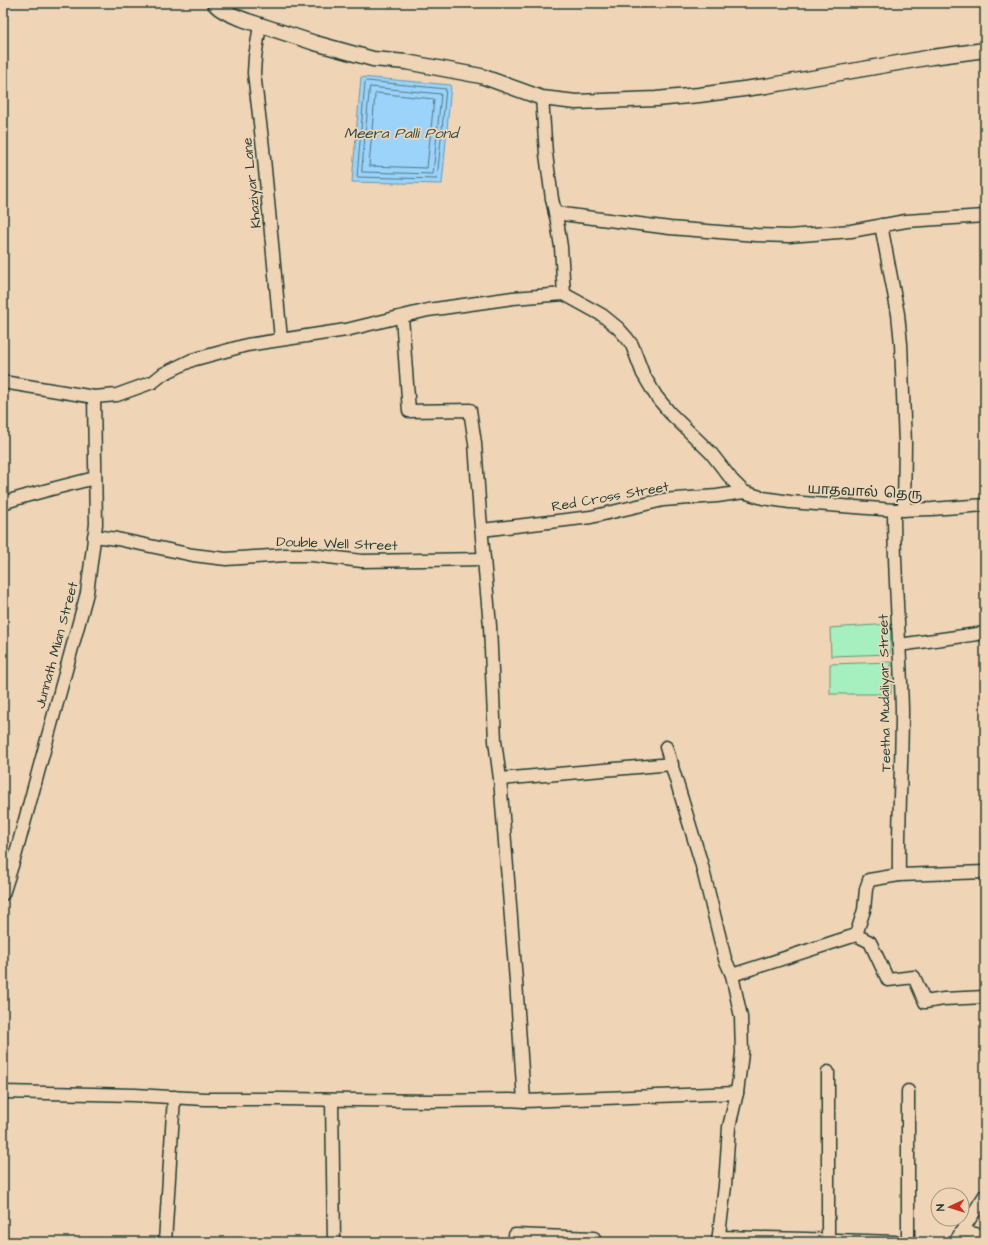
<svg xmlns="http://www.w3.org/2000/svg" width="988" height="1245" font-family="'Architects Daughter','Noto Sans Tamil',sans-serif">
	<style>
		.green { fill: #a6f0bf; stroke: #62967a }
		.water { fill: #9bd3fa; stroke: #6997ab }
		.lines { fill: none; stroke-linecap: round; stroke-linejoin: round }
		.shore { stroke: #517983; stroke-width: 1 }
		.minor-casing { stroke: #1f3d34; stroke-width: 15 }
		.tertiary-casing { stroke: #1f3d34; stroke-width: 17 }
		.minor { stroke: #efd4b6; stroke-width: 12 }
		.tertiary { stroke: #efd4b6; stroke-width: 14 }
		.labels { text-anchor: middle; stroke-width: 3.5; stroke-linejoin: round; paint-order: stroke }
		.street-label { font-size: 14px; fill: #1f3d34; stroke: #efd4b6 }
		.water-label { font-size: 15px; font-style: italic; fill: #2b4c48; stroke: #efd4b6 }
	</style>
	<rect width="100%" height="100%" fill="#efd4b6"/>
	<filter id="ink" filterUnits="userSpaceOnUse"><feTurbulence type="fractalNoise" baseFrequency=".025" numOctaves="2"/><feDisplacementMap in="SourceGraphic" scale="8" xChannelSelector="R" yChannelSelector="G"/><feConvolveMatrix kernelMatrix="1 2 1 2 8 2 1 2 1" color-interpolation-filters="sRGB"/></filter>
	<g filter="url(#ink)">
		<!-- green -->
		<g class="green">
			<path d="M891,624l-1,30 -59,2 -1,-28z"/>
			<path d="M891,662v32h-61v-30z"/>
		</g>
		<!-- water -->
		<path class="water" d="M361,77l90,8 -9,99 -90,-2z"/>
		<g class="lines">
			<!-- shore -->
			<g class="shore">
				<path d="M367,81l79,8 -9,90 -80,-2 8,-94z"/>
				<path d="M370,87l71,7 -8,80 -71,-2z"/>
				<path d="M377,93l57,6 -7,69 -58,-2 6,-71z"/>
			</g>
			<defs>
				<g id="minor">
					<path d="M260,25l-5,32 -1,16 9,75 18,191"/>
					<path d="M542,98l4,56 6,45 5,22 4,26 3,47"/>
					<path d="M555,213l115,15 86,7 33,1 62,-5 55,-10 79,-5"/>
					<path d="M881,225l17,89 3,30 4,100 -1,66"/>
					<path d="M402,317l7,94 61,-1 5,33 5,72 10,111 5,115 5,38 16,202 8,120"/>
					<path d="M3,382l91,15 23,-2 36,-13 10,-8 29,-14 55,-15 99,-15 82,-20 85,-12 51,-4 38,21 16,13 9,10 5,7 11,29 13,22 14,17 41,40 21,27 12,12"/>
					<path d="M3,503c30,-10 61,-17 92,-25"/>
					<path d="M894,510c0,66 6,132 8,199 0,56 -4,111 -3,166"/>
					<path d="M482,530l109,-13 72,-17 54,-4 27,-4 19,6 27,4 104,8 38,-1 53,-4"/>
					<path d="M94,536l23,3 76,16 33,4 59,-4h27l50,6 122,-2"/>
					<path d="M899,645l86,-12"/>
					<path d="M666,747l35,115 24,97 7,16 9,42 1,36 -5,40 -8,34 -4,59 -7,56"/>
					<path d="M500,779l172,-15"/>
					<path d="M985,872l-86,3 -30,5 -3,9 -2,21 -8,25 14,7 18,38 26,-3 11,25 19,-3 41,-2"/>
					<path d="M3,894l13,-41 71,-260 9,-69 -2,-127"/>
					<path d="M732,975l124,-40"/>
					<path d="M828,1072v170"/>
					<path d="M3,1092l132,3 70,4h77l148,2 80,-1 14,1 213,-8"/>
					<path d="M332,1100l2,142"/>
					<path d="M962,1231l23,5"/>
					<path d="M719,1237l87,2 89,3"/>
					<path d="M165,1242l9,-145"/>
					<path d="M515,1242v-7l79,3v4"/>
					<path d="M908,1242v-151"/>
					<path d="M955,1242l30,-47"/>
				</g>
				<path id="tertiary" d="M214,3c7,9 23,14 34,18l67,22 58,16 33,3 75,14 61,22 34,4 80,-3 43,-4 67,-9 166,-29 53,-7"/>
			</defs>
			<!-- minor casing -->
			<use href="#minor" class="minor-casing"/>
			<!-- tertiary casing -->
			<use href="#tertiary" class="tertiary-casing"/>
			<!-- minor -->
			<use href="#minor" class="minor"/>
			<!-- tertiary -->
			<use href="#tertiary" class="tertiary"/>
		</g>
	</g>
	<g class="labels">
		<!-- street labels -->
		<g class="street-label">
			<text transform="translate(251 183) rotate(-96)" y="5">Khaziyar Lane</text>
			<text transform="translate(865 491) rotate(3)" y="5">யாதவால் தெரு</text>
			<text transform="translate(610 496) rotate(-10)" y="5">Red Cross Street</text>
			<text transform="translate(337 543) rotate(2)" y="5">Double Well Street</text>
			<text transform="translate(56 645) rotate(-75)" y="5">Junnath Mian Street</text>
			<text transform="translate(884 693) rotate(-91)" y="5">Teetha Mudaliyar Street</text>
		</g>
		<!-- water labels -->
		<g class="water-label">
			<text x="401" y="138">Meera Palli Pond</text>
		</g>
	</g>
	<!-- margin -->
	<rect width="988" height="1245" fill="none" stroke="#efd4b6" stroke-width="16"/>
	<rect x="8" y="8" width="972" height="1229" fill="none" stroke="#1f3d34" stroke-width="1.5" filter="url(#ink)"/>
	<!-- north arrow -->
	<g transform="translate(950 1207) rotate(266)"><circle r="19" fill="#efd4b6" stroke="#9c9882"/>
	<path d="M0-3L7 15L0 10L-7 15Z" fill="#c8321e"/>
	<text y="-6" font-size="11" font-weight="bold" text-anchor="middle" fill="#1f3d34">N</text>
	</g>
</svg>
